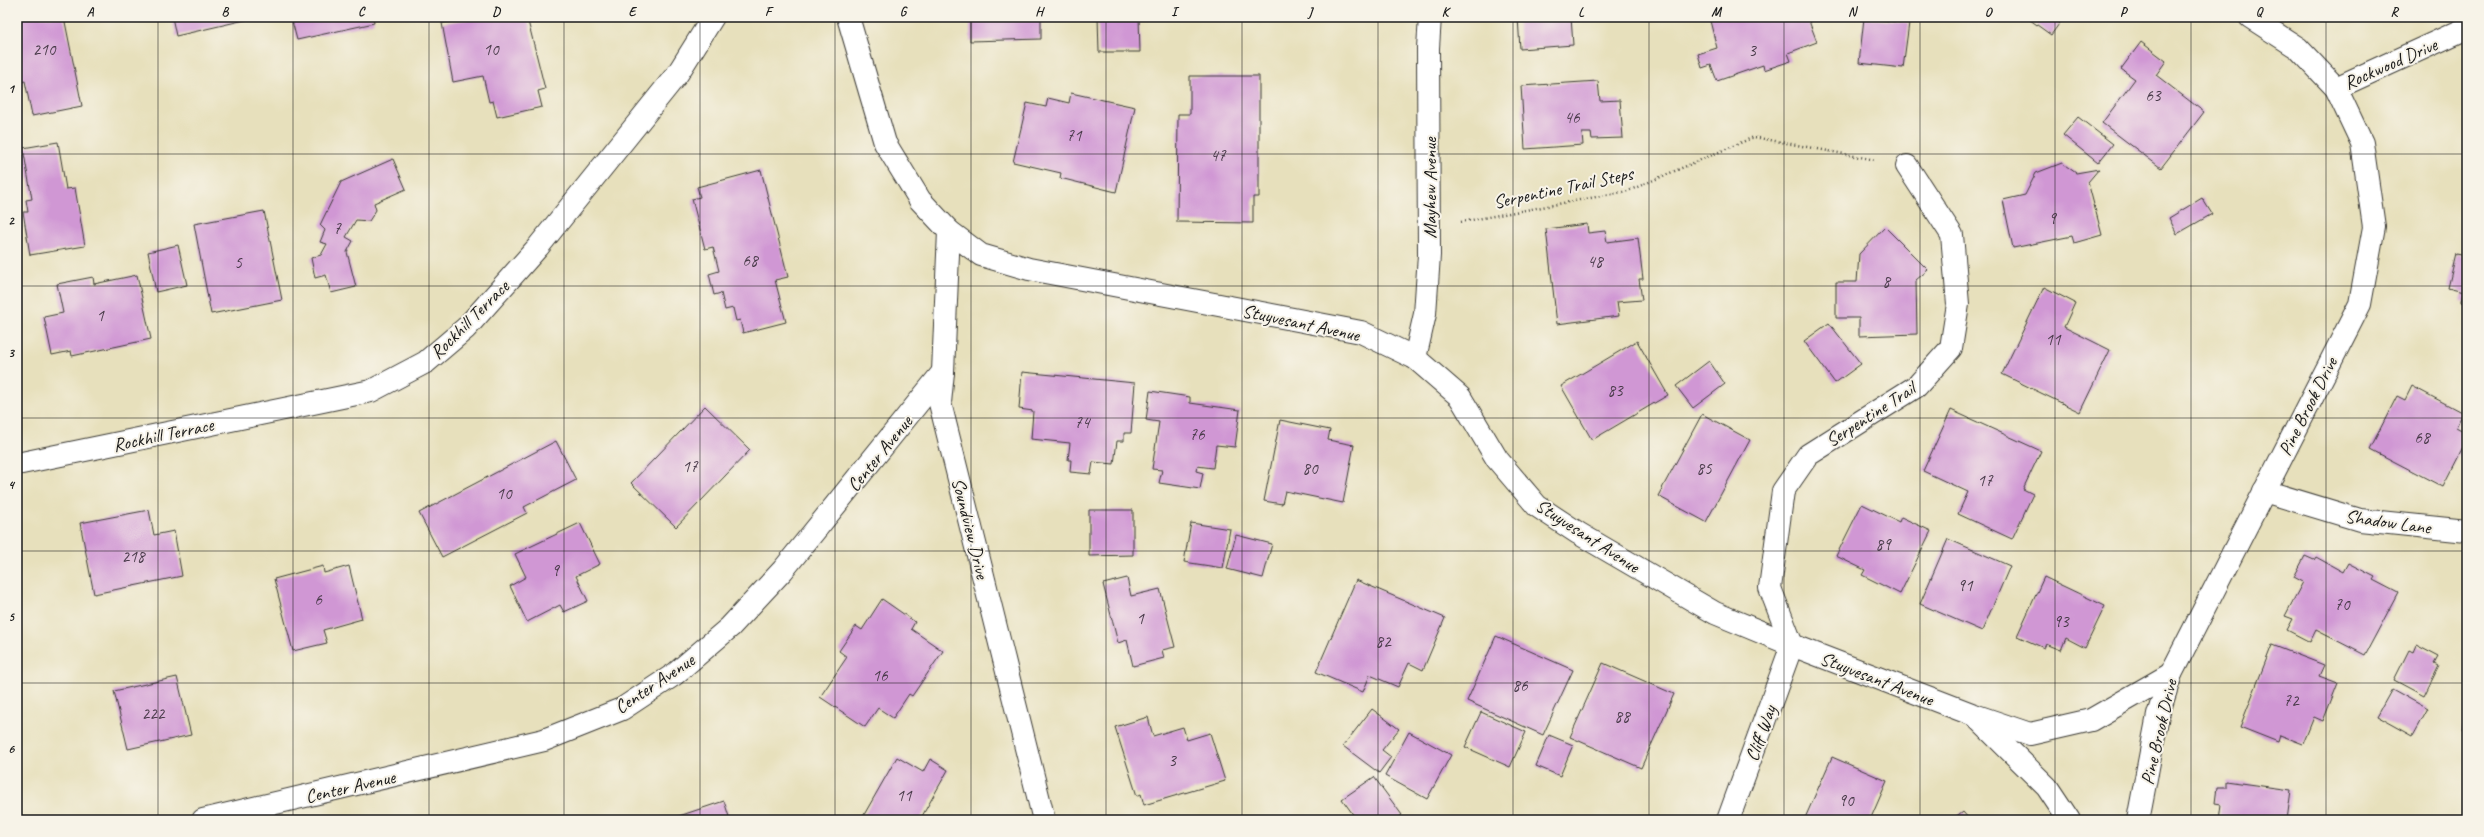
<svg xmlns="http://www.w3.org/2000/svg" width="2484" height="837" font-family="Caveat,sans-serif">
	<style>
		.building { fill: #d097d4 }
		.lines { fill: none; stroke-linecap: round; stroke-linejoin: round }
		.minor-casing { stroke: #3a3934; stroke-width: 24 }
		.tertiary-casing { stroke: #3a3934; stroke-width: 24 }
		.path { stroke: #3a3934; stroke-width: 2.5; stroke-dasharray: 1 3; stroke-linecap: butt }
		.minor { stroke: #fff; stroke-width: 22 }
		.tertiary { stroke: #fff; stroke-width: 22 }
		.grid { fill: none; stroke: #1c1c1c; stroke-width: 1; stroke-opacity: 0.55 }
		.labels { text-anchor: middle; stroke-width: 4; stroke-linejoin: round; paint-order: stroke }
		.number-label { font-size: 17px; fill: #493b4a }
		.street-label { font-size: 19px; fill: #1c1c1c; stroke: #f7f3e8 }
		.neatline { fill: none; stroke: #1c1c1c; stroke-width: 1.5 }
		.grid-label { font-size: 13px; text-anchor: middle; font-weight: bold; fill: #1c1c1c }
	</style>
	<rect width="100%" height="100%" fill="#f7f3e8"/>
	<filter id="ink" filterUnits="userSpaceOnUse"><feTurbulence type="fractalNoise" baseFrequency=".025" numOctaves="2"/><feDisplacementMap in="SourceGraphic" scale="8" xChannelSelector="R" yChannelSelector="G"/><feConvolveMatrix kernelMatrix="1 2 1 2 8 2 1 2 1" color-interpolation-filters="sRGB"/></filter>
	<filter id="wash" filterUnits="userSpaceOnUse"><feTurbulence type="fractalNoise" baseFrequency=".012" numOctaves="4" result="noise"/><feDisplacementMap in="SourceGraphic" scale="16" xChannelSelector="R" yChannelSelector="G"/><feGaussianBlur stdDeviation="0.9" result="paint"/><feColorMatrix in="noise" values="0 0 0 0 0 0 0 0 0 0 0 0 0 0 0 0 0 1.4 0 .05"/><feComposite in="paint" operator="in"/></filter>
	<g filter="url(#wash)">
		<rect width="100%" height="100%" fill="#e7e0bc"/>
		<g id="blocks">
			<!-- building -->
			<g class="building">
				<path d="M17,17h47l18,89 -50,10 -7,-35 -8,2z"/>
				<path d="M172,17h76l1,2 -73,17z"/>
				<path d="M291,17h82l1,6 -77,17z"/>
				<path d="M485,17h42l18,72 -7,2 4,16 -45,10 -4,-16 -4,1 -6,-26 -30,6 -11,-59z"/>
				<path d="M970,17h71v22l-71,2z"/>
				<path d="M1098,17h41l1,35h-41z"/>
				<path d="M1518,17h53l2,28 -53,4z"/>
				<path d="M1709,17h111l-11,4 8,21 -29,11 3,8 -27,9 -1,-5 -46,16 -6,-16 -9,3 -4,-14 19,-6z"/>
				<path d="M2026,17h38l-13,18z"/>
				<path d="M1864,18l45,5 -6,45 -44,-5z"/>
				<path d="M2141,42l25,19 -10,14 48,37 -43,56 -59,-45 33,-44 -14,-10z"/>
				<path d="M1190,76h69v121h-6v26l-76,-1 1,-108h12z"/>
				<path d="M1598,81l2,20 20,-1 3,38 -31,1 -1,-6h-9l1,12 -58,4 -4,-63z"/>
				<path d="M1071,93l64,14 -19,85 -56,-14 1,-5 -48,-11 14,-59 19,4 2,-9 21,5z"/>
				<path d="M2078,117l35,27 -15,19 -35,-28z"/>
				<path d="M58,142l8,47 9,-1 10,58 -55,9 -7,-43h5l-2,-12 6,-1 -9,-51z"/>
				<path d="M2467,152v14h-1l-2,-13z"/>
				<path d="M393,159l13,30 -32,14 2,7 -7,11 -13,-1 -10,17 7,4 -6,11 9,35 -25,6 -5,-18 -11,3 -4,-20 10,-3 6,-11 -7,-2 5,-12 -5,-5 21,-43z"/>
				<path d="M2062,163l14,10 23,-4 -11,13 14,53 -28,8 -2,-7 -59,12 -10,-48 22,-5 11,-22z"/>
				<path d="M761,170l27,107 -13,3 11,42 -43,11 -3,-13 -4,1 -3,-13 -8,2 -4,-17 -7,2 -5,-21 10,-3 -6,-24 -8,2 -13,-50 8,-2 -3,-10z"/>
				<path d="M2202,198l10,16 -35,20 -8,-16z"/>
				<path d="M264,211l18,89 -71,14 -17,-90z"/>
				<path d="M1587,224l1,9 17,-2 2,11 31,-4 5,41h-4l3,21 -25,2 2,14 -62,8 -11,-95z"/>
				<path d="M1885,227l43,43 -12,10 1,54 -58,2v-18h-23v-36h21l2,-28z"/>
				<path d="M178,245l9,40 -31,7 -8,-40z"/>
				<path d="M2456,254l11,2v47l-6,-1 2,-10 -15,-4z"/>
				<path d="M137,275l14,64 -79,17 -1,-5 -19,4 -8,-38 19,-4 -6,-29 36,-7 1,7z"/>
				<path d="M2044,287l31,16 -11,24 46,23 -30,62 -78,-38z"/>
				<path d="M1829,323l32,41 -26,19 -31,-42z"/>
				<path d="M1637,341l31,54 -76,45 -31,-54z"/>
				<path d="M1709,361l16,23 -32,24 -17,-22z"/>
				<path d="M1022,372l113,11 -4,50h-7v8h-7l-3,23 -21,-2 -2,12 -21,-2 1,-12h-3l2,-17 -39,-4 2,-28 -14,-2z"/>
				<path d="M2412,386l51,27 -7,14 11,6v7l-24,47 -73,-38 27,-53 8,4z"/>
				<path d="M1150,391l40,6v6l50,7 -5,37 -19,-2 -3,23 -16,-2 -1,5 7,2 -3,16 -41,-6 3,-13 -10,-1 7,-47 -13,-2z"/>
				<path d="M705,406l45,44 -74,77 -45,-44z"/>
				<path d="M1951,410l90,41 -18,38 10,5 -21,45 -54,-25 10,-22 -45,-21z"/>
				<path d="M1702,414l48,26 -44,82 -48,-26z"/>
				<path d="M1280,420l50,10 -2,10 26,5 -11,58 -58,-12 -3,13 -18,-3z"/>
				<path d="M556,441l20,39 -52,27 3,6 -85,44 -23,-44z"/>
				<path d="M1862,504l37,18 2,-5 30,14 -31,63 -38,-19 3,-5 -29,-14z"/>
				<path d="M149,510l5,25 20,-4 8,45 -88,18 -14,-71z"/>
				<path d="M1089,510h44v45l-44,1z"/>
				<path d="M580,523l20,41 -24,12 12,25 -24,11 -4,-7 -33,17 -17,-36 16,-9 -11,-23z"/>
				<path d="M1191,523l39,6 -7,39 -39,-6z"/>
				<path d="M1236,535l36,9 -9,34 -36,-9z"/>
				<path d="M1948,539l62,27 -28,65 -62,-27z"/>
				<path d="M2305,556l9,4 2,-3 27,15 5,-9 27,14 -2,3 25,13 -33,62 -49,-25 -6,12 -23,-12 6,-11 -8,-3 18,-34 -9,-5z"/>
				<path d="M323,566l1,7 25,-7 13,53 -39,11 4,13 -34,8 -19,-72z"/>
				<path d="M2044,577l61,29 -20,42 -19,-10 -5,12 -15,-6 -2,4 -27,-12z"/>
				<path d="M1127,578l4,18 29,-7 15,58 -13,3 2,8 -31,8 -6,-26 -9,3 -15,-59z"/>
				<path d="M1356,580l89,38 -22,52 -14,-7 -11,24 -28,-12 -7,17 -47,-20z"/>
				<path d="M882,599l33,23 -4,7 32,22 -31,45 -3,-2 -16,24 -15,-10 -13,19 -45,-30 27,-40 -8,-6 17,-25 6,4z"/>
				<path d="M1496,636l77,34 -30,65 -76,-34z"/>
				<path d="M2272,645l52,20 -5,11 19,7 -15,38 -9,-4 -11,27 -23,-9 -2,7 -38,-15z"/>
				<path d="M2416,645l23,12 -4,7 4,2 -15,30 -30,-16 15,-30 4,2z"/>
				<path d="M1603,663l71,31 -33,74 -71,-31z"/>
				<path d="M177,677l14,58 -63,14 -14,-58z"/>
				<path d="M2392,689l36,20 -15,27 -36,-20z"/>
				<path d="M2466,707h1v25l-5,-1z"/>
				<path d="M1372,709l27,20 -17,21 9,7 -12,16 -36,-27z"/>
				<path d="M1481,712l45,20 -16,35 -45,-20z"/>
				<path d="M1148,717l5,19 30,-9 4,13 23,-7 15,48 -81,24 -3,-11 -4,2 -22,-69z"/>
				<path d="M1409,732l42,23 -24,44 -42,-23z"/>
				<path d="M1549,735l24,10 -13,31 -24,-10z"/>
				<path d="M897,757l26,15 7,-13 18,11 -27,48 3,2h-63z"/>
				<path d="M1832,757l55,24 -17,39 -65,-2z"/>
				<path d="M1374,777l28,38 -7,5h-38l-15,-21z"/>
				<path d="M2226,781l65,9 -4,30h-68l2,-16 -6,-1 2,-16h9z"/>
				<path d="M724,801l6,19h-63z"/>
				<path d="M1963,812l7,8h-17z"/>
			</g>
		</g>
	</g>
	<g filter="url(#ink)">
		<use href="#blocks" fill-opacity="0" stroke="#3a3934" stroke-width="1"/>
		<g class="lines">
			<defs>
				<g id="minor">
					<path d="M2336,88l131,-60"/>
					<path d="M949,231l-6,141 -3,31 104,417"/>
					<path d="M1415,358l10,-44 4,-59 -1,-207 2,-31"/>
					<path d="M17,464l354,-73 55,-29 40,-34 72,-81 140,-174 35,-56"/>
					<path d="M2264,491l96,29 107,11"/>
					<path d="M1974,715l56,19 61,-14 80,-46"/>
					<path d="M203,820l341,-80 78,-31 53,-35 55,-47 53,-57 160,-198"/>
					<path d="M1728,820l64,-175 -22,-57 13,-97 25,-36 109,-69 34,-38 7,-44 -6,-69 -45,-69"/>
					<path d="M2138,820l20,-105 13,-41 189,-370 14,-77 -12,-84 -26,-55 -38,-40 -48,-31"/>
				</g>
				<path id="tertiary" d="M848,17l37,126 35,57 29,31 32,24 48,14 332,63 54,26 45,39 37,62 40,47 41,27 137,80 77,32 182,70 73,72 22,33"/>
			</defs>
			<!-- minor casing -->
			<use href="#minor" class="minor-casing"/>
			<!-- tertiary casing -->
			<use href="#tertiary" class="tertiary-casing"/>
			<!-- path -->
			<path class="path" d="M1461,222l167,-31 126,-54 122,23"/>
			<!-- minor -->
			<use href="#minor" class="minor"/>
			<!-- tertiary -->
			<use href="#tertiary" class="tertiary"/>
		</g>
	</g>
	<!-- grid -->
	<path class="grid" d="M158,17v803M293,17v803M429,17v803M564,17v803M700,17v803M835,17v803M971,17v803M1106,17v803M1242,17v803M1378,17v803M1513,17v803M1649,17v803M1784,17v803M1920,17v803M2055,17v803M2191,17v803M2326,17v803M17,154h2450M17,286h2450M17,418h2450M17,551h2450M17,683h2450"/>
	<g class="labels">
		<!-- number labels -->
		<g class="number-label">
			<text x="44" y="55">210</text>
			<text x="491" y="55">10</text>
			<text x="1752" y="56">3</text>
			<text x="2153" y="101">63</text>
			<text x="1572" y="123">46</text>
			<text x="1074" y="141">71</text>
			<text x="1218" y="161">47</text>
			<text x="2052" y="224">9</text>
			<text x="337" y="234">7</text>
			<text x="750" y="266">68</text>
			<text x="1595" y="267">48</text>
			<text x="238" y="268">5</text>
			<text x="1886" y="287">8</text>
			<text x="100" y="321">1</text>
			<text x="2053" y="345">11</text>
			<text x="1615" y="396">83</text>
			<text x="1082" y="428">74</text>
			<text x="1197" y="440">76</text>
			<text x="2422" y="443">68</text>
			<text x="690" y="472">17</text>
			<text x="1310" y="474">80</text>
			<text x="1704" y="474">85</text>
			<text x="1985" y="486">17</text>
			<text x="504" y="499">10</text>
			<text x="1883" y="550">89</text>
			<text x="133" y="562">218</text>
			<text x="555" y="576">9</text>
			<text x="1965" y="591">91</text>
			<text x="318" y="605">6</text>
			<text x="2342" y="610">70</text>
			<text x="1140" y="624">1</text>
			<text x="2061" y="627">93</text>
			<text x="1383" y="647">82</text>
			<text x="880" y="681">16</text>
			<text x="1520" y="691">86</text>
			<text x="2291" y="706">72</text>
			<text x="153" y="719">222</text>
			<text x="1622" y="722">88</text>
			<text x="1172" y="766">3</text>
			<text x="904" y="801">11</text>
			<text x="1846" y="806">90</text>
		</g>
		<!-- street labels -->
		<g class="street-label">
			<text transform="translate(2390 63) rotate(-24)" y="7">Rockwood Drive</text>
			<text transform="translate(1563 187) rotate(-12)" y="7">Serpentine Trail Steps</text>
			<text transform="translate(1429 188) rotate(-90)" y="7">Mayhew Avenue</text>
			<text transform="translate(469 319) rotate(-45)" y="7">Rockhill Terrace</text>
			<text transform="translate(1301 322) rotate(12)" y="7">Stuyvesant Avenue</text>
			<text transform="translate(2307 406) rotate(-63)" y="7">Pine Brook Drive</text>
			<text transform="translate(1870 414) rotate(-33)" y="7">Serpentine Trail</text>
			<text transform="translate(163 434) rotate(-12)" y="7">Rockhill Terrace</text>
			<text transform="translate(879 453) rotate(-51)" y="7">Center Avenue</text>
			<text transform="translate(2388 521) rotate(8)" y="7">Shadow Lane</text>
			<text transform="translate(971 528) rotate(76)" y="7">Soundview Drive</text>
			<text transform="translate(1588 535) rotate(33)" y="7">Stuyvesant Avenue</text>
			<text transform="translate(1877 678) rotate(21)" y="7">Stuyvesant Avenue</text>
			<text transform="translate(654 683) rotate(-34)" y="7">Center Avenue</text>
			<text transform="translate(2158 732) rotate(-77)" y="7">Pine Brook Drive</text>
			<text transform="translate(1760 733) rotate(-70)" y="7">Cliff Way</text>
			<text transform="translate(350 786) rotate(-13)" y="7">Center Avenue</text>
		</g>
	</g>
	<!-- margin -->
	<rect width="2484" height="837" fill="none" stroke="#f7f3e8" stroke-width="44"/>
	<rect x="22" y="22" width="2440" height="793" class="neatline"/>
	<g class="grid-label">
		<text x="90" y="16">A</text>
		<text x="225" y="16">B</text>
		<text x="361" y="16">C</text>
		<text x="496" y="16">D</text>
		<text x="632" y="16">E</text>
		<text x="768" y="16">F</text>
		<text x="903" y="16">G</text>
		<text x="1039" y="16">H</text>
		<text x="1174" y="16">I</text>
		<text x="1310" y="16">J</text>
		<text x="1445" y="16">K</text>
		<text x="1581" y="16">L</text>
		<text x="1716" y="16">M</text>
		<text x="1852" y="16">N</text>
		<text x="1988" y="16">O</text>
		<text x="2123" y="16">P</text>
		<text x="2259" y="16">Q</text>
		<text x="2394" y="16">R</text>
		<text x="11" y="93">1</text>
		<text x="11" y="225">2</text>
		<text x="11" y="357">3</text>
		<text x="11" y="489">4</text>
		<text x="11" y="621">5</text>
		<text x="11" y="753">6</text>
	</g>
</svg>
